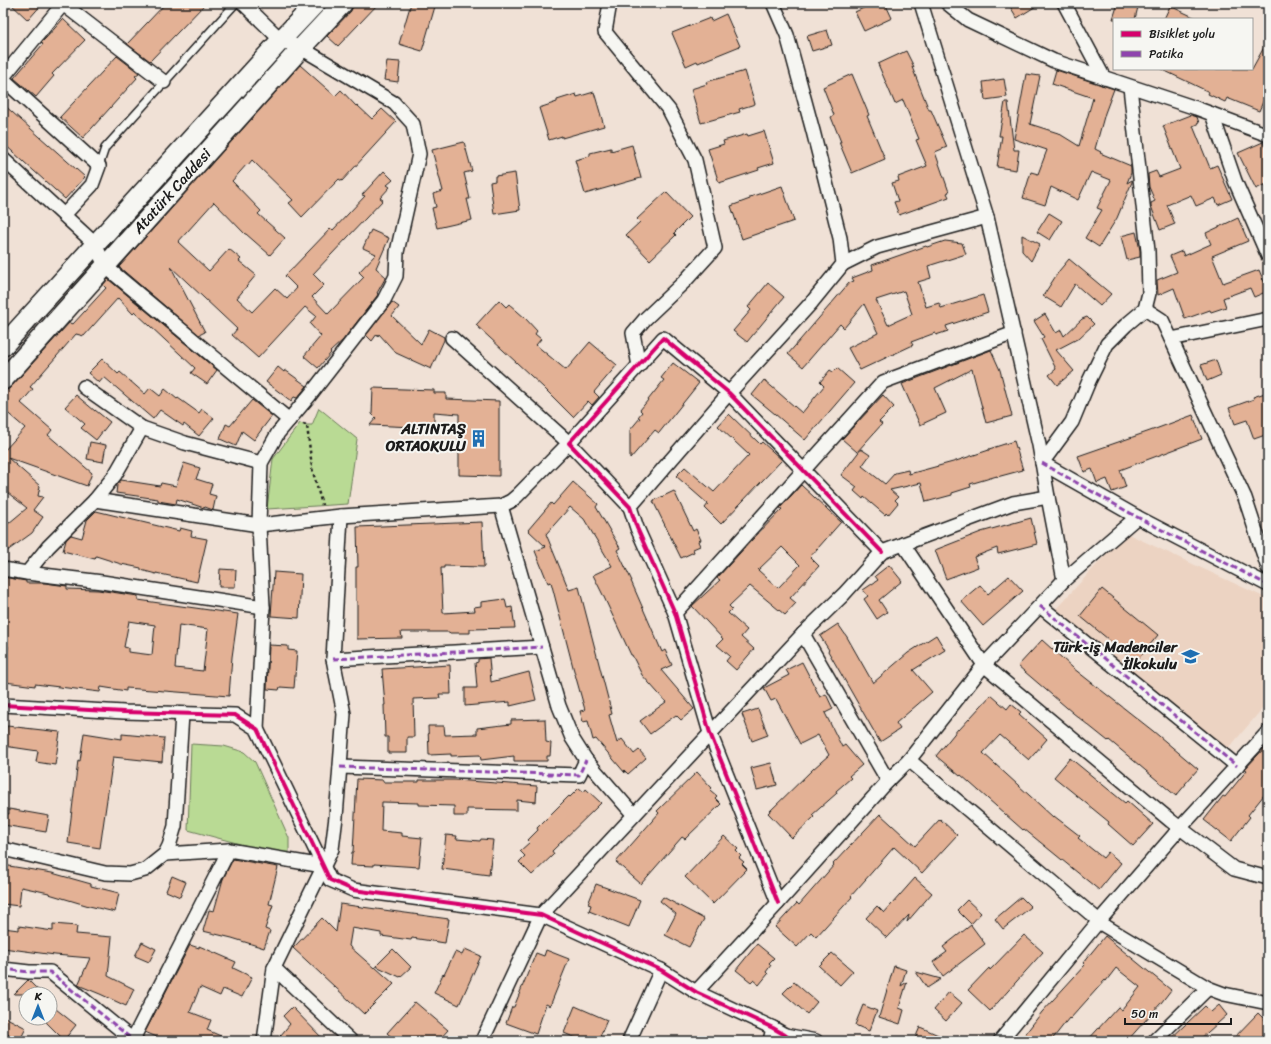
<svg xmlns="http://www.w3.org/2000/svg" width="1271" height="1044" font-family="Sriracha,sans-serif">
	<style>
		.built { fill: #ecd3c2 }
		.green { fill: #b9da94; stroke: #6a7b58 }
		.building { fill: #e3b195; stroke: #1c1c1c; fill-rule: evenodd }
		.lines { fill: none; stroke-linecap: round; stroke-linejoin: round }
		.service-casing { stroke: #1c1c1c; stroke-width: 10 }
		.minor-casing { stroke: #1c1c1c; stroke-width: 16 }
		.secondary-casing { stroke: #1c1c1c; stroke-width: 22 }
		.path { stroke: #1c1c1c; stroke-width: 2.5; stroke-dasharray: 3 3; stroke-linecap: butt }
		.service { stroke: #f6f6f2; stroke-width: 7 }
		.minor { stroke: #f6f6f2; stroke-width: 13 }
		.secondary { stroke: #f6f6f2; stroke-width: 19 }
		.quiet { stroke: #8e44ad; stroke-width: 3; stroke-dasharray: 6 3; stroke-linecap: butt }
		.cycleway-casing { stroke: #f6f6f2; stroke-width: 6 }
		.cycleway { stroke: #d6006c; stroke-width: 4 }
		.labels { text-anchor: middle; stroke-width: 4; stroke-linejoin: round; paint-order: stroke }
		.street-label { font-size: 15px; fill: #1c1c1c; stroke: #f6f6f2 }
		.poi-label { font-size: 15px; font-weight: bold; fill: #1c1c1c; stroke: #f6f6f2; text-anchor: end }
	</style>
	<rect width="100%" height="100%" fill="#f0e1d6"/>
	<filter id="ink" filterUnits="userSpaceOnUse"><feTurbulence type="fractalNoise" baseFrequency=".025" numOctaves="2"/><feDisplacementMap in="SourceGraphic" scale="8" xChannelSelector="R" yChannelSelector="G"/><feConvolveMatrix kernelMatrix="1 2 1 2 8 2 1 2 1" color-interpolation-filters="sRGB"/></filter>
	<g filter="url(#ink)">
		<!-- built -->
		<path class="built" d="M1126,533l142,66v103l-40,47 -173,-139z"/>
		<!-- green -->
		<g class="green">
			<path d="M319,408l38,31 -9,65 -81,5 6,-50 27,-36 7,2h5z"/>
			<path d="M191,744l33,2 20,6 11,10 34,76v14l-4,4 -97,-26z"/>
		</g>
		<!-- building -->
		<g class="building">
			<path d="M10,3h33l-15,17z"/>
			<path d="M166,3h40l-56,58 -23,-17z"/>
			<path d="M354,3h25l-41,43 -11,-10 24,-25z"/>
			<path d="M411,3h25l-14,48 -23,-7z"/>
			<path d="M874,3h11l7,15 -28,13 -9,-19z"/>
			<path d="M1008,3h33l-24,15z"/>
			<path d="M1118,3h21l-4,16h-22z"/>
			<path d="M1170,6l28,13h-34z"/>
			<path d="M726,14l14,32 -42,17 -1,-2 -11,5 -14,-33 38,-15 1,3z"/>
			<path d="M63,19l22,21 -33,34 2,2 -18,21 -22,-19 29,-34 -2,-1 5,-5z"/>
			<path d="M827,30l5,15 -20,6 -5,-15z"/>
			<path d="M1268,40v50l-9,21 -32,-13 -2,4 -17,-8 1,-2 -48,-23h91z"/>
			<path d="M906,51l8,16h-2l17,43h2l16,37 -12,5 14,40 -2,1 2,4 -50,18 -5,-13 4,-1 -6,-18 7,-2 -1,-4 29,-11 -11,-26 3,-1 -16,-39 -8,4 -17,-40z"/>
			<path d="M117,56l22,17 -4,3 2,2 -54,60 -23,-21z"/>
			<path d="M387,61l13,1 -2,20 -14,-2z"/>
			<path d="M300,65l35,31 6,-6 15,16 1,-1 15,14 10,-10 14,13 -54,59 -3,-2 -37,38 -13,-14 4,-3 -41,-40 -4,5 -1,-1 -15,17 29,30 -3,3 27,24 -15,17 -24,-21h-1l-31,-32 -36,40 31,29 20,-22 12,10 -2,2 17,14 -19,23 15,14 23,-24 12,11 10,-11 -12,-12 46,-48 2,2 32,-34 -3,-1 22,-24 9,9 -6,5 3,2 -10,11 3,2 -70,74 11,11 -12,12 16,17 36,-37 -5,-5 17,-18 -13,-6 8,-18 18,8 -13,30 10,9 -9,16 1,1 -1,2 -34,44 -13,12 1,1 -13,15 -14,-12 17,-20 -11,-12 6,-8 -11,-9 -47,51 -26,-23 5,-6 -66,-62 34,65 -6,3 -80,-68z"/>
			<path d="M1056,70l58,19 -9,24 -10,36 6,3 -1,1 31,13v7l-4,10 5,-3v2l-15,36 -18,29 -14,-9 17,-28 -5,-2 14,-28 -20,-8 -13,28 -27,-13 -6,18 -22,-7 8,-26 7,2 9,-24 -33,-11 12,-65 14,2 -10,48 28,9 21,13 14,-48 -41,-14z"/>
			<path d="M745,71l10,33 -16,5 1,3 -39,11 -10,-34 16,-5 -1,-2z"/>
			<path d="M852,74l17,41 -2,1 18,43 -33,14 -13,-31h2l-10,-25 3,-2 -11,-28z"/>
			<path d="M1004,79l3,18 -22,3 -2,-18z"/>
			<path d="M594,92l10,34 -42,12v-2l-13,4 -10,-32 18,-6v-2l19,-6 1,3z"/>
			<path d="M1005,102h3l6,48h5l-3,20 -19,-3 5,-31h-3z"/>
			<path d="M3,104l82,73 -20,22 -62,-56z"/>
			<path d="M1191,115l6,2 2,6 -6,3 17,42 7,-3 15,34 -14,6 -3,-7 -19,8 -5,-11 -24,10 8,19 -15,6 -9,-24v-3l4,-2 -6,-14 -1,-13 8,-3 3,6 21,-8 -17,-43z"/>
			<path d="M764,131l10,32 -16,5 1,2 -40,13 -11,-34 16,-5 -1,-3 24,-7 1,2z"/>
			<path d="M464,142l8,29 -8,2 6,26h-3l5,21 -35,8 -5,-20 4,-1 -3,-13 10,-3 -11,-41z"/>
			<path d="M1263,142l3,6 2,-1v36l-12,6 -18,-36z"/>
			<path d="M632,145l9,33 -56,16 -10,-34 15,-4v-3l21,-5v3z"/>
			<path d="M515,173l5,37 -26,4 -4,-32 5,-1v-5z"/>
			<path d="M782,186l12,35 -52,18 -11,-33 19,-7v-2z"/>
			<path d="M666,192l24,25 -16,16 2,2 -26,25 -24,-25 14,-13 -3,-3z"/>
			<path d="M1049,213l13,8 -12,19 -13,-8z"/>
			<path d="M1238,218l10,23 -36,15 11,27 36,-13 9,21 -14,6 -4,-9 -27,10 3,9 -15,5 -1,-2 -25,9 -11,-31 -16,7 -1,-15 20,-8 -7,-16 12,-5 2,5 27,-12 -5,-11z"/>
			<path d="M1136,232l4,18v7l-13,3 -6,-24z"/>
			<path d="M1022,235l18,9 -9,17 -9,-10z"/>
			<path d="M945,241l17,2 4,11 -38,12 3,12 -13,4 8,25 13,-4 2,5 42,-13 5,17 -42,14 2,5 -12,4 -1,-2 -24,9 2,3 -53,25 -12,-22 30,-15 -14,-29 -20,24 -4,-4 -37,43 -15,-13 61,-71 5,-2 -2,-3 21,-8 -1,-5 54,-19 1,1zM904,291l8,23 -24,11 -12,-25z"/>
			<path d="M1069,259l42,35 -11,12 -25,-22 -14,23 -18,-11 16,-25z"/>
			<path d="M108,279l109,91 -10,14 -16,-11 4,-5 -60,-56 -2,2 -15,-16 -34,38 -8,-2 -46,53 3,2 -12,14 31,27 -4,5 44,38 -5,13 -79,-28 32,28 -2,10 5,1 -10,13 10,7 -11,16 -29,21v-26l24,-20 -24,-19v-37l22,-24 -22,-19v-18l4,-1 4,-3 58,-64 4,1 33,-36 -3,-3z"/>
			<path d="M768,283l16,14 -37,45 -14,-11 18,-21 -3,-3z"/>
			<path d="M499,300l7,7 3,-3 16,14 12,13 -2,3 6,5 -5,6 30,25 24,-28 27,23 -23,27 5,5 -7,8 -4,-4 -15,16 -29,-29 -68,-63z"/>
			<path d="M392,302l7,5 -7,9 29,28 8,-15 15,8v3l-13,29 -35,-16 -17,-19 -1,2 -1,-2 -5,7 -6,-6z"/>
			<path d="M1045,314l11,19 5,-3 3,6 18,-17 5,-2 7,7 -15,14 -23,12 18,21 -17,14 -8,-10 7,-6 -15,-30 3,-2 -10,-16z"/>
			<path d="M991,350l9,20 12,46 -26,7 -14,-54 -37,19 11,25 -26,12 -18,-41z"/>
			<path d="M102,359l16,15 2,-2 25,22 5,-6 10,8 5,-7 12,10 1,-1 21,15 3,-4 12,9 -15,18 -15,-12 -1,2 -23,-16 -7,9 -49,-42 -5,6 -11,-10z"/>
			<path d="M1216,360l5,15 -14,6 -6,-16z"/>
			<path d="M673,363l26,20 -40,50 -4,-3 -25,29v-29l10,-12 -2,-1 4,-5 -2,-2 24,-30 -3,-2z"/>
			<path d="M278,367l6,5 1,-2 22,16 -10,12 -3,-1 -3,4 -25,-19z"/>
			<path d="M837,368l17,15 -49,57 -30,-26 -23,-19 12,-15 38,33 22,-27 -4,-4 10,-12 3,2z"/>
			<path d="M373,388l61,2v3h12v6l53,2v75l-40,-1v-61l-25,-2v16l-64,-3 6,-7 -4,-4z"/>
			<path d="M1268,392v42l-14,5 -7,-19 -12,4 -6,-16 25,-9 -1,-2z"/>
			<path d="M76,395l19,16v-1l15,12 -14,18 -15,-12 4,-4 -20,-17z"/>
			<path d="M883,395l11,12 -15,15 3,2 -25,28 -15,-13z"/>
			<path d="M252,400l20,16 -10,13 -8,11 -12,-9 -6,15 -16,-7 6,-15 4,2z"/>
			<path d="M729,414l31,30 2,-2 20,18 -61,64 -16,-16 3,-4 -32,-28 9,-9 29,25 35,-37 -31,-29z"/>
			<path d="M1193,415l9,24 -82,31 6,17 -14,5 -5,-13 -10,4 -5,-14 -8,3 -6,-16 72,-25z"/>
			<path d="M1014,441l9,29 -26,7v-1l-27,8 1,3 -19,6v2l-26,7 -5,-19 -31,7 8,7 -3,3 3,3 -10,12 -2,-2 -1,2 -21,-18 -1,2 -9,-8 3,-4 -16,-12 20,-26 9,6 -8,11 23,18 10,-11 13,-3 1,4 44,-12 36,-12v-1z"/>
			<path d="M90,442l16,3 -3,17 -16,-3z"/>
			<path d="M184,463l16,5 -4,11 16,5 -3,10 7,2 -3,14 -8,-3 -1,1 -27,-9 -1,5 -18,-3v-2l-42,-6 1,-8 4,-5 39,6 1,-3 15,3z"/>
			<path d="M573,482l25,22 -2,3 24,41 -3,2 15,31h-1l31,71 3,-2 7,15 -11,5 33,39 -13,11 -5,-5 -26,19 -10,-13 26,-19 -24,-27 -10,-20h-1l-28,-60 -10,-20 19,-9 -28,-47 -14,-12 -24,27 23,56 10,-3 33,127 -3,1 8,28 5,-4 12,15 5,-4 7,8 -18,16 -4,-4 1,3 -29,-34 -3,1 -5,-19 -5,1 -3,-11 5,-1 -12,-43 -22,-85 -3,1 -13,-32 11,-4 -18,-17 23,-27 2,2z"/>
			<path d="M801,485l40,37 -31,35 9,9 -29,32 6,5 -11,12 -35,-29 -21,20 3,3 -4,4 19,17 -6,7 13,12 -18,21 -10,-9 4,-5 -13,-11 6,-6 -31,-33 28,-26 -3,-2 33,-36 32,-33 -2,-1zM782,547l18,18 -22,23 -20,-18z"/>
			<path d="M674,491l19,40 3,-2 5,11 -3,1 2,5 -7,3 1,3 -13,6 -28,-57z"/>
			<path d="M96,511l83,20 1,-3 12,3 -1,5 16,3 -10,43 -41,-9v1l-15,-4v-2l-20,-4 -25,-8 -1,3 -32,-8 3,-11 5,-5 11,3 5,-18z"/>
			<path d="M1031,518l6,26 -39,10 -1,-6 -23,9 4,10 -32,12 -11,-29 46,-18z"/>
			<path d="M482,522l2,45 -40,-1v2h-3l2,45 32,-2 -1,-4 7,-1v-4l24,-3 2,9 5,-1 3,21 -45,1v4h-20l-1,-1h-48l1,6 -45,1v-38h-1v-34h2l-1,-40z"/>
			<path d="M889,565l13,16 -23,19 8,12 -10,7 -13,-20 4,-3 -5,-6 15,-10 -3,-4z"/>
			<path d="M220,569l16,1 -1,17h-16z"/>
			<path d="M274,572l27,2 -2,44 -28,-2z"/>
			<path d="M1009,576l14,15 -40,35 -22,-25 19,-16 8,9z"/>
			<path d="M3,577l23,4v2h19l22,3v3l31,1 40,6v4l100,14 -6,43 -3,39 -103,-8v3l-25,-4 -1,5 -65,-8v2l-30,-4 3,-36 -5,-1 4,-20 -4,-1zM129,621l26,4 -3,30 -24,-3v-4l-4,-1zM179,625l29,4 -5,42 -28,-3z"/>
			<path d="M1102,589l56,46 -22,27 -56,-46z"/>
			<path d="M838,624l9,13 26,46 35,-30 28,-18 9,15 -32,20 19,22 -36,31 4,6 -20,13 -52,-91 1,-1 -9,-14z"/>
			<path d="M1042,640l31,28 80,63 45,38 -13,15h1l-10,12 -67,-56 -1,1 -35,-28 -55,-47z"/>
			<path d="M269,645l19,1v4l9,1 -3,37 -14,-1 -1,3 -12,-1z"/>
			<path d="M489,658l2,24 38,-10 7,28 -26,6v-4l-45,4v-18h12l-2,-25 3,-1v-3z"/>
			<path d="M802,662l18,35 6,-3 7,15 -8,4 17,34 3,-2 17,20 -13,11 2,2 -15,13 1,2 -25,22 2,2 -22,21 -24,-25 45,-44 16,-14 -11,-20 -18,9 -24,-45 -5,2 -7,-13 25,-13 -3,-5z"/>
			<path d="M450,665l1,29h-12l1,4 -27,1 1,38h-7v16h-19v-16h-3l-1,-32h1l-3,-36z"/>
			<path d="M991,695l16,14 4,-5 10,8 -2,2 28,25 -18,21 -29,-25 -17,18 70,64 1,-1 26,20 -2,2 25,20 5,-6 13,11 -22,27 -75,-61 -1,1 -62,-55 -1,1 -24,-20 22,-27 1,1z"/>
			<path d="M758,709l10,26 -16,6 -10,-27z"/>
			<path d="M545,719l1,23 5,1 -1,13h-3v5h-33v-5l-33,4 -1,-5 -29,1v-2l-22,1 -1,-29h16l1,9 32,-1v-6l34,-4v-4z"/>
			<path d="M7,726l53,6 -5,33 -19,-3 2,-11 -34,-5z"/>
			<path d="M84,733l38,6v-5l42,4 -2,24 -49,-5 -13,91 -32,-5 10,-83 2,1z"/>
			<path d="M1268,744v46l-20,25 2,2 -19,24 -27,-21 19,-24 2,1 22,-27 -2,-1z"/>
			<path d="M1070,758l55,45 2,-2 26,23 -20,22 -25,-22 1,-2 -55,-45z"/>
			<path d="M771,763l6,22 -20,5 -6,-22z"/>
			<path d="M697,772l15,16 -2,2 7,6 -2,2 6,6 -36,35 -3,-2 -41,47 -25,-22 43,-49 -2,-2z"/>
			<path d="M357,779l26,1v2h36v-2h36l82,6 -1,16 -19,-2v10l-50,-1v7h-13v-10l-35,-1v-2l-37,-1 -1,29 21,2v3l20,2 -3,29 -45,-3v2l-23,-1 1,-13h1z"/>
			<path d="M579,788l5,4 2,-3 15,14 -49,48 2,3 -22,21 -13,-13 6,-6 -5,-5 10,-9 -2,-2 10,-10 -1,-2 32,-32 1,1z"/>
			<path d="M9,809l40,7 -3,16 -43,-7v-12l6,1z"/>
			<path d="M880,814l35,32 25,-27 17,16 -35,38 -28,-26 -43,49 1,1 -36,40 -5,-5 -14,15 -22,-20 22,-24 2,2 35,-40 -1,-1z"/>
			<path d="M446,835l11,1 -1,3 24,2 1,-2 12,1 -4,35 -47,-6z"/>
			<path d="M724,836l14,13 -2,2 5,5 -2,2 5,4 -2,2 5,5 -34,35 -28,-27z"/>
			<path d="M233,859l45,8 -9,37 4,1 -8,24 5,2 -6,17 -32,-10 -29,-7 6,-21 5,1 9,-32z"/>
			<path d="M3,865l49,8 39,11v2l28,7 -4,19 -26,-6 -40,-12v-1l-28,-6 -2,19 -16,-2z"/>
			<path d="M172,876l14,6 -6,15 -14,-6z"/>
			<path d="M915,878l17,15 -25,29 2,-7 -22,23 -21,-20 11,-12 7,7z"/>
			<path d="M596,884l44,16 -11,27 -40,-16 2,-6 -3,-1z"/>
			<path d="M663,897l41,22 -15,28 -24,-12 11,-21 -16,-13z"/>
			<path d="M1021,897l10,10 -28,22 -8,-10z"/>
			<path d="M967,900l14,13 -10,11 -14,-14z"/>
			<path d="M340,904l109,15 -4,24 -33,-5 -1,2 -30,-4v-3l-29,-5 -3,18 25,22 1,-1 19,17 -30,30 -71,-66 29,-30 14,14z"/>
			<path d="M53,924l24,2 -1,8 36,3 -4,39 26,13 -8,17 -26,-12 -22,-9 12,-27 -35,-3 -52,-7v-20l16,2v-4l34,5z"/>
			<path d="M971,925l14,19 -42,32 -10,-14 14,-10 -4,-5z"/>
			<path d="M1024,935l19,17 -53,59 -22,-21 21,-22 1,2z"/>
			<path d="M1105,936l66,54 -10,13 -34,38h-40l31,-34 4,3 18,-23 -24,-19 -10,13 -1,-1 -35,39 -1,-1 -18,23h-31l22,-29 43,-47 -2,-2z"/>
			<path d="M142,942l14,7 -7,13 -14,-6z"/>
			<path d="M757,944l17,14 -5,5 2,2 -5,7 2,2 -9,11 -6,-5 -2,2 -15,-12z"/>
			<path d="M190,945l9,3v-2l37,16 -3,6 19,9 -10,20 -19,-8 -3,7 -20,-9 -10,25 21,8 -4,10 25,11h-66l-21,-9z"/>
			<path d="M393,949l18,18 -11,10 -24,-11z"/>
			<path d="M465,949l16,7 -22,49 -25,-12 9,-19 1,1 11,-23 7,3z"/>
			<path d="M546,950l23,9 -19,47 -4,-2 -10,30 -30,-11 6,-16h2l22,-54 8,3z"/>
			<path d="M832,953l21,18 -13,14 -21,-19z"/>
			<path d="M894,966l12,4 -5,16 6,-4 -8,26 5,2 -4,14 -21,-7z"/>
			<path d="M916,972l25,7 -14,9z"/>
			<path d="M28,980l14,14h-28z"/>
			<path d="M794,982l23,20 -10,12 -24,-21z"/>
			<path d="M949,992l13,11 -16,18 -12,-11z"/>
			<path d="M415,1002l33,28 -10,11h-42l-9,-8z"/>
			<path d="M863,1005l14,6 -8,20 -14,-6z"/>
			<path d="M1219,1005l8,10 -29,26h-30l37,-35 6,6z"/>
			<path d="M575,1006l32,14 -9,21h-15l-19,-8z"/>
			<path d="M292,1007l33,34h-49l14,-17 -7,-8z"/>
			<path d="M56,1009l20,16 -12,15 -18,-18z"/>
			<path d="M1258,1013l10,10v13l-5,5h-32z"/>
			<path d="M3,1016l23,12 -6,12 -17,-8z"/>
			<path d="M920,1027l32,14h-38z"/>
		</g>
		<g class="lines">
			<defs>
				<path id="service" d="M99,166l6,-18 131,-145"/>
				<g id="minor">
					<path d="M243,3l38,37 20,8 93,55 19,21 6,30 -22,98 -1,24 -12,24 -74,95 -32,38 -17,30 -2,62 4,82 -6,122"/>
					<path d="M610,3l-5,29 64,78 26,50 20,88 -31,34 -39,37 -12,14 6,33"/>
					<path d="M921,3l66,214 52,228 9,52 16,83"/>
					<path d="M947,3l21,17 86,41 142,47 72,27"/>
					<path d="M1064,3l40,75"/>
					<path d="M63,4l101,78"/>
					<path d="M3,77l60,-73v-1"/>
					<path d="M3,79l96,87 -7,19 -28,30"/>
					<path d="M1130,87l18,164 1,42 -4,16 -19,16 -19,19 -18,37 -17,41 -30,41 95,54 131,68"/>
					<path d="M1212,114l23,67 33,75"/>
					<path d="M3,159l92,85 10,22 184,154"/>
					<path d="M843,264l34,-17 110,-30"/>
					<path d="M1145,309l17,11 9,19 74,159 23,70"/>
					<path d="M1171,339l97,-20"/>
					<path d="M84,387l58,41 43,15 76,20"/>
					<path d="M95,500l164,25 82,-9 160,-10 10,-5 6,-5 52,-53 -117,-105"/>
					<path d="M501,506l58,200 13,32 14,22 48,55"/>
					<path d="M630,507l99,-114 83,-91 31,-38 -3,-26 -27,-107 -26,-96 -14,-32"/>
					<path d="M903,544l81,121 187,156 63,48 34,9"/>
					<path d="M3,569l24,4 75,9 161,25"/>
					<path d="M27,573l21,-26 47,-47 20,-25 27,-47"/>
					<path d="M1040,606l197,160"/>
					<path d="M675,613l208,-231 131,-49"/>
					<path d="M803,634l85,147"/>
					<path d="M333,659l209,-12"/>
					<path d="M3,705l121,7 111,3 22,14 73,151 23,10 188,25 120,55 35,22 77,36 12,7 7,6"/>
					<path d="M909,760l196,166 103,62 16,6 44,9"/>
					<path d="M340,767l239,8 7,-15"/>
					<path d="M3,849l102,24 25,1 15,-4 20,-16 4,-8 6,-20 7,-112"/>
					<path d="M229,850l94,16"/>
					<path d="M778,903l-68,-170 -35,-120 -38,-85 -7,-21 -61,-64 94,-105 66,55 153,159"/>
					<path d="M274,968l77,73"/>
					<path d="M3,969l26,3h21l83,68 4,1"/>
					<path d="M696,992l82,-89 110,-122 21,-21 75,-95 80,-85 73,-63"/>
					<path d="M785,1035l31,6"/>
					<path d="M132,1041l97,-191 -64,4"/>
					<path d="M264,1041l10,-73 58,-119 4,-32 8,-103 -11,-55 8,-143"/>
					<path d="M482,1041l59,-126 262,-281 41,-40 38,-42 131,-49 35,-6"/>
					<path d="M629,1041l32,-71"/>
					<path d="M770,1041l3,-13"/>
					<path d="M1000,1041l99,-120 81,-93 88,-96"/>
					<path d="M1154,1041l54,-53"/>
				</g>
				<g id="secondary">
					<path d="M3,346l278,-306 35,-37"/>
					<path d="M3,380l298,-332 42,-45"/>
				</g>
			</defs>
			<!-- service casing -->
			<use href="#service" class="service-casing"/>
			<!-- minor casing -->
			<use href="#minor" class="minor-casing"/>
			<!-- secondary casing -->
			<use href="#secondary" class="secondary-casing"/>
			<!-- path -->
			<path class="path" d="M303,424l4,1 5,43 10,37"/>
			<!-- service -->
			<use href="#service" class="service"/>
			<!-- minor -->
			<use href="#minor" class="minor"/>
			<!-- secondary -->
			<use href="#secondary" class="secondary"/>
			<!-- quiet -->
			<g class="quiet">
				<path d="M1042,463l95,54 131,68"/>
				<path d="M1040,606l197,160"/>
				<path d="M333,659l209,-12"/>
				<path d="M340,767l239,8 7,-15"/>
				<path d="M3,969l26,3h21l83,68 4,1"/>
			</g>
			<defs>
				<g id="cycleway">
					<path d="M3,705l121,7 111,3 22,14 73,151 23,10 188,25 120,55 35,22 77,36 12,7 7,6"/>
					<path d="M778,903l-68,-170 -35,-120 -38,-85 -7,-21 -61,-64 94,-105 66,55 153,159"/>
				</g>
			</defs>
			<!-- cycleway casing -->
			<use href="#cycleway" class="cycleway-casing"/>
			<!-- cycleway -->
			<use href="#cycleway" class="cycleway"/>
		</g>
	</g>
	<!-- icons -->
	<defs>
		<symbol id="building-bare" viewBox="-9 -9 18 18"><path d="M-4-6H4V6H1V3H-1V6H-4ZM-2.5-4.3h1.7v1.8h-1.7ZM.8-4.3h1.7v1.8H.8ZM-2.5-1h1.7V.8h-1.7ZM.8-1h1.7V.8H.8Z" fill="#1f6fb2" stroke="#f6f6f2" stroke-width="2.5" paint-order="stroke"/></symbol>
		<symbol id="school-bare" viewBox="-9 -9 18 18"><path d="M0-5L7-2L0 1L-7-2ZM-4 1L0 2.5L4 1V4Q0 6-4 4Z" fill="#1f6fb2" stroke="#f6f6f2" stroke-width="2.5" paint-order="stroke"/></symbol>
	</defs>
	<g fill-rule="evenodd">
		<use href="#building-bare" x="466" y="426" width="25" height="25"/>
		<use href="#school-bare" x="1178" y="644" width="25" height="25"/>
	</g>
	<g class="labels">
		<!-- street labels -->
		<g class="street-label">
			<text transform="translate(172 191) rotate(-48)" y="5">Atatürk Caddesi</text>
		</g>
		<!-- poi labels -->
		<g class="poi-label">
			<text x="466" y="434">ALTINTAŞ<tspan x="466" dy="17">ORTAOKULU</tspan></text>
			<text x="1177" y="652">Türk-iş Madenciler<tspan x="1177" dy="17">İlkokulu</tspan></text>
		</g>
	</g>
	<!-- margin -->
	<rect width="1271" height="1044" fill="none" stroke="#f6f6f2" stroke-width="16"/>
	<rect x="8" y="8" width="1255" height="1028" fill="none" stroke="#1c1c1c" stroke-width="1.5" filter="url(#ink)"/>
	<!-- legend -->
	<rect x="1113" y="18" width="140" height="52" fill="#f6f6f2" stroke="#9f9f9c"/>
	<rect x="1121" y="31" width="20" height="6" fill="#d6006c" stroke="#9f9f9c"/>
	<text x="1149" y="38" font-size="12" fill="#1c1c1c">Bisiklet yolu</text>
	<rect x="1121" y="51" width="20" height="6" fill="#8e44ad" stroke="#9f9f9c"/>
	<text x="1149" y="58" font-size="12" fill="#1c1c1c">Patika</text>
	<!-- north arrow -->
	<g transform="translate(38 1006)"><circle r="19" fill="#f6f6f2" stroke="#9f9f9c"/>
	<path d="M0-3L7 15L0 10L-7 15Z" fill="#1f6fb2"/>
	<text y="-6" font-size="11" font-weight="bold" text-anchor="middle" fill="#1c1c1c">K</text>
	</g>
	<!-- scale -->
	<path d="M1125 1018v6h106v-6" fill="none" stroke="#1c1c1c" stroke-width="2"/>
	<text x="1131" y="1018" font-size="12" fill="#1c1c1c" stroke="#f6f6f2" stroke-width="3" paint-order="stroke">50 m</text>
</svg>
